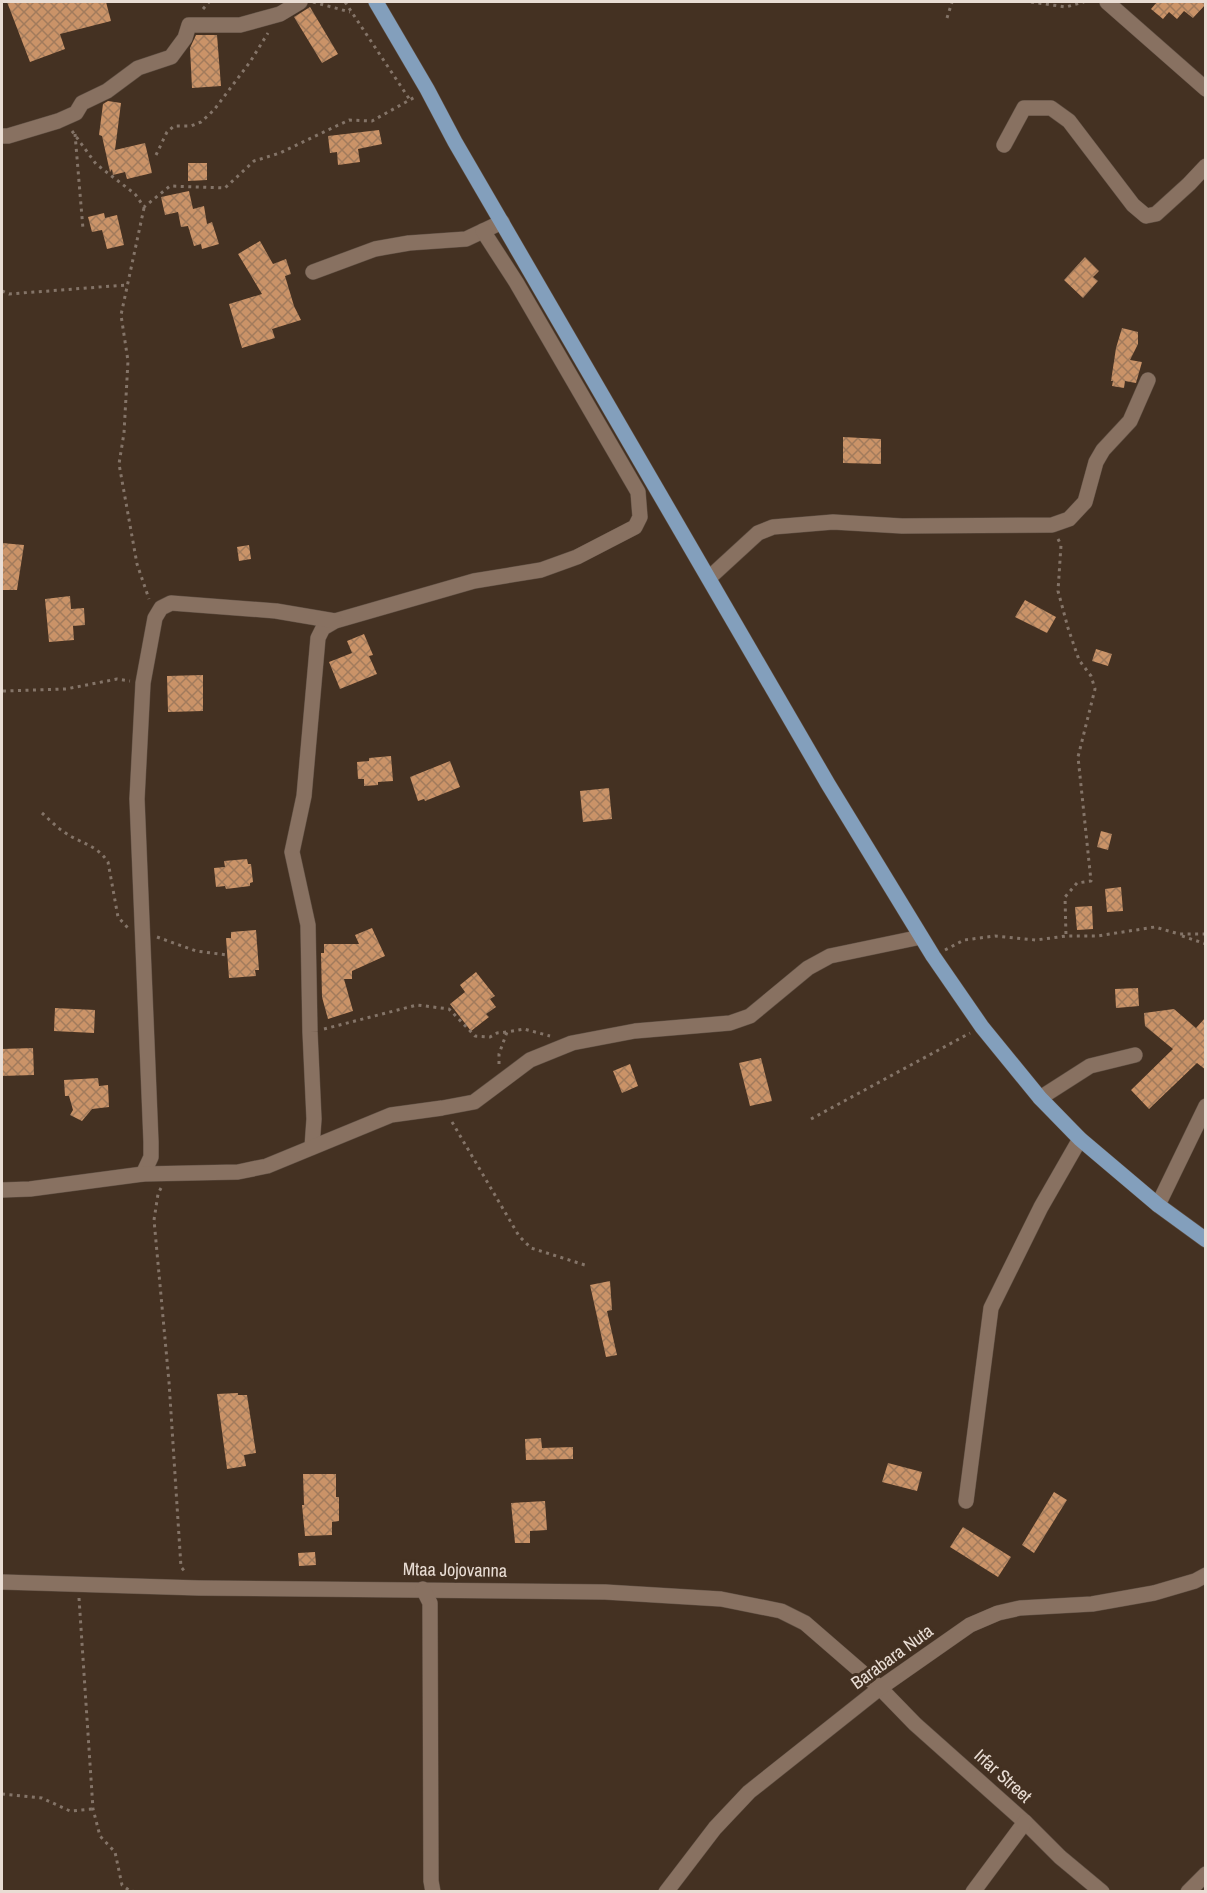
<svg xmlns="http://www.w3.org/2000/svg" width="1207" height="1893" font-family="'Archivo Narrow',sans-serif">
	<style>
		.building { fill: url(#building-cross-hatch) }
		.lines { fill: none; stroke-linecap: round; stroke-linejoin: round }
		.minor-casing { stroke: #5f4f43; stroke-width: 16 }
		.major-casing { stroke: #5f4f43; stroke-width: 16 }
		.path { stroke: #847468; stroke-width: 3; stroke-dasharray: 3 4.5; stroke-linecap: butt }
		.minor { stroke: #887161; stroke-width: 15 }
		.major { stroke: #839fbc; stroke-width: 15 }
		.labels { text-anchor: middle; stroke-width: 6; stroke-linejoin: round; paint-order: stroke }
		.street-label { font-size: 18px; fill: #e9ddd4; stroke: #443122 }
	</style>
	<defs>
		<pattern id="building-cross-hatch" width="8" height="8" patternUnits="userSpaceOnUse" patternTransform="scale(1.5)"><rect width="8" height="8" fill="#ca9368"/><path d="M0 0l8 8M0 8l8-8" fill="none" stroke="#a27b5c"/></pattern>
	</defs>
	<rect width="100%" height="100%" fill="#443122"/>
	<!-- building -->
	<g class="building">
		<path d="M7,2h99l5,19 -51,13 5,15 -35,13z"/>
		<path d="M1157,2h49v2l-13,14 -9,-7 -7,8 -8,-7 -6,7 -12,-10z"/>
		<path d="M310,7l28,47 -16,9 -28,-46z"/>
		<path d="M196,35h21l4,51 -29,2 -2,-40z"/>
		<path d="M108,101l13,2 -6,47 30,-7 7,30 -25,6 -2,-7 -12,3 -1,-6 -2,3 -8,-36 -3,-1 4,-31z"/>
		<path d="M379,130l3,14 -24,5 2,13 -22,3 -1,-13 -7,1 -2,-17z"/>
		<path d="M188,163h19v17l-19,1z"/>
		<path d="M189,191l4,18 11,-3 3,18 5,-2 7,22 -17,5 -1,-5 -7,2 -6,-20 -7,1 -3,-15 -13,3 -4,-18z"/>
		<path d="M104,213l1,5 12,-3 7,30 -17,4 -5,-19 -10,2 -4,-15z"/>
		<path d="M260,241l13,23 13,-5 5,15 -6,2 9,30 7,14 -29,9 3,9 -33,10 -13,-44 33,-10 -24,-40z"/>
		<path d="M1085,257l14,14 -6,6 5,4 -15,17 -19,-18z"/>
		<path d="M1122,328l16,4v12l-8,16 12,2 -6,21 -11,-2 -1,7 -12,-2 1,-5h-2l5,-33z"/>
		<path d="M843,437l38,2v25l-38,-1z"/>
		<path d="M2,543l22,2 -7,45h-15z"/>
		<path d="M249,545l2,14 -12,2 -2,-14z"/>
		<path d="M70,596l1,13 13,-1 1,17 -12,1 1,14 -25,2 -4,-43z"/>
		<path d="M1025,600l31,17 -9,16 -32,-16z"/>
		<path d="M364,634l9,21 -4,1 8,18 -37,15 -11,-27 23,-9 -5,-12z"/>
		<path d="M1096,649l16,5 -4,12 -16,-5z"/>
		<path d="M203,675v36l-35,1 -1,-36z"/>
		<path d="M391,756l2,25 -15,1v3l-14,1v-7h-6l-1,-17 12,-1v-3z"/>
		<path d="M450,761l10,26 -35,14 -1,-2 -6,2 -8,-24z"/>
		<path d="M609,788l3,31 -29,3 -3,-31z"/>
		<path d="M1101,831l11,3 -4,16 -11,-3z"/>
		<path d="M247,859l1,5h3l2,18 -3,1v3l-24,3 -1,-3 -9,1 -2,-19 11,-1 -1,-6z"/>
		<path d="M1121,887l2,24 -16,1 -2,-23z"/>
		<path d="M1092,906l1,23 -16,1 -2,-23z"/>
		<path d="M372,928l13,28 -33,15v8h-8l9,32 -25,8 -6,-22 -1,-44h3v-9h35l-4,-9z"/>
		<path d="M256,930l3,40h-4l1,6 -27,2 -3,-40h5v-6z"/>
		<path d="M476,972l19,24 -5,3 6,8 -10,7 3,3 -18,14 -21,-27 15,-12 -5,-7z"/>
		<path d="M1138,988l1,18 -23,2 -1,-19z"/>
		<path d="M55,1008l40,2 -1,23 -40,-2z"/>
		<path d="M1174,1009l22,19 10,-11v53l-9,-7 -48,46 -18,-19 42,-41 -28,-23 -1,-13z"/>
		<path d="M33,1048l1,27 -32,1v-27z"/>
		<path d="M761,1058l11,43 -22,5 -11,-43z"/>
		<path d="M630,1064l8,22 -16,7 -9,-22z"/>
		<path d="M98,1078l1,8 9,-1 1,22 -17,2 -10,12 -12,-6 3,-5 -4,-14h-4l-1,-16z"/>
		<path d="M610,1281l2,29 -5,1 10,44 -11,2 -16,-72z"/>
		<path d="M238,1393v2h9l9,58 -12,2 2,11 -19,3 -10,-75z"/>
		<path d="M541,1438l1,10 31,-1v12l-47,1 -1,-21z"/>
		<path d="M888,1463l34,9 -5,19 -35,-9z"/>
		<path d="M303,1474h33v23h3v24l-7,1v13l-27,1 -3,-31h2z"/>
		<path d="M1054,1492l13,8 -33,53 -12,-8z"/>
		<path d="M545,1501l2,29 -17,1v12h-15l-4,-40z"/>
		<path d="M963,1527l48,30 -13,20 -48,-30z"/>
		<path d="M315,1552l1,13 -17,1 -1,-13z"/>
	</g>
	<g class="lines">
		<defs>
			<g id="minor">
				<path d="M1107,2l99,87"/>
				<path d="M2,136h6l50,-15 18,-8 6,-10 25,-12 31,-23 33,-11 14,-19 4,-13h51l40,-11 20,-12"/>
				<path d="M1004,145l20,-37h27l18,13 64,84 13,11 10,-2 33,-30 17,-18"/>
				<path d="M313,272l62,-23 34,-6 57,-4 36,-17"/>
				<path d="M709,578l49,-45 15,-6 60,-5 69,4 150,-1 17,-6 16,-17 11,-40 7,-12 27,-29 18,-41"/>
				<path d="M1040,1098l50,-32 45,-11"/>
				<path d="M312,1147l2,-28 -4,-87 -2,-107 -16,-73 12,-56 14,-158 5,-10 12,-7 139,-40 67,-11 36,-13 58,-30 5,-10 -2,-25 -122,-210 -33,-51"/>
				<path d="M143,1174l8,-17v-15l-14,-343 6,-116 12,-65 6,-10 10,-5 105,8 59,10"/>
				<path d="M2,1190l28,-1 113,-15 95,-2 29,-6 124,-51 51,-7 32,-6 56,-42 42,-17 63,-12 95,-8 20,-7 58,-48 22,-12 91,-19"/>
				<path d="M1158,1205l48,-99"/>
				<path d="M966,1501l25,-193 50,-101 39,-68"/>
				<path d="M2,1582l197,6 406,4 116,7 60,12 24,12 75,65 35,36 110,98 35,35 42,35"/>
				<path d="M423,1589l7,14 1,278 2,11"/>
				<path d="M666,1892l49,-64 34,-36 131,-104 90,-63 28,-12 22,-5 72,-4 62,-11 41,-12 11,-6"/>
				<path d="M973,1892l52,-70"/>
				<path d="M1188,1892l18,-18"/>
			</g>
			<path id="major" d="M376,2l51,87 28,53 373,642 105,172 49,71 58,71 40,41 78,66 48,35"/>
		</defs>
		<!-- minor casing -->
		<use href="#minor" class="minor-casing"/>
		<!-- major casing -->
		<use href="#major" class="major-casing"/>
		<!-- path -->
		<g class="path">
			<path d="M313,2l37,10"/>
			<path d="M345,2l65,98"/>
			<path d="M1031,2l35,5 18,-5"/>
			<path d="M203,9l6,-7"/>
			<path d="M947,18l5,-16"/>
			<path d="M72,131l24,33 39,30 9,13 26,-21 55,2 29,-27 26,-8 69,-33 23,1 43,-24"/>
			<path d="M75,134l8,95"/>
			<path d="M156,155l11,-23 7,-6h17l10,-4 13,-12 36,-48 18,-29"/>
			<path d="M144,208l-23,107 7,46 -4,72 -5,31 18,100 12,35"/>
			<path d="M2,291l7,3 117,-9"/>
			<path d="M1058,539l3,6 -3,46 10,37 11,32 12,16 4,13 -17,68 13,124 -14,2 -12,14 1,39"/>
			<path d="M3,691l63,-2 51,-10 13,2"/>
			<path d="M42,813c7,6 14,14 22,19 17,12 32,12 44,30l10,55 10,11"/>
			<path d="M1182,936l24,8"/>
			<path d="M157,937l39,14 31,4"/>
			<path d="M945,950l19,-10 31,-4 41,4 30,-4h31l58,-9 24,7h27"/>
			<path d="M324,1029l93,-24 32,4 26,27 15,1 7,-4 10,-1"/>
			<path d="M499,1064v-10l8,-22 17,-3 26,7"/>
			<path d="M811,1119l159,-86"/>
			<path d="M452,1122l67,114 12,12 57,18"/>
			<path d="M161,1188l-3,6 -4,26 15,162 12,185 5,6"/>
			<path d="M79,1598l14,211 7,27 15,16 7,33 8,6 7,1"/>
			<path d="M2,1794l40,4 28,13 23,-2"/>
		</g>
		<!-- minor -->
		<use href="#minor" class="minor"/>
		<!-- major -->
		<use href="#major" class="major"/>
	</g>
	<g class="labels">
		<!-- street labels -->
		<g class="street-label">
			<text transform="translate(455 1570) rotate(1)" y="6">Mtaa Jojovanna</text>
			<text transform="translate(892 1657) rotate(-36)" y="6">Barabara Nuta</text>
			<text transform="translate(1003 1776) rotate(42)" y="6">Irfar Street</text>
		</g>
	</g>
	<!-- border -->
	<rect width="1207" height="1893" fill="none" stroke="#e9ddd4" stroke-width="6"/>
</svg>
